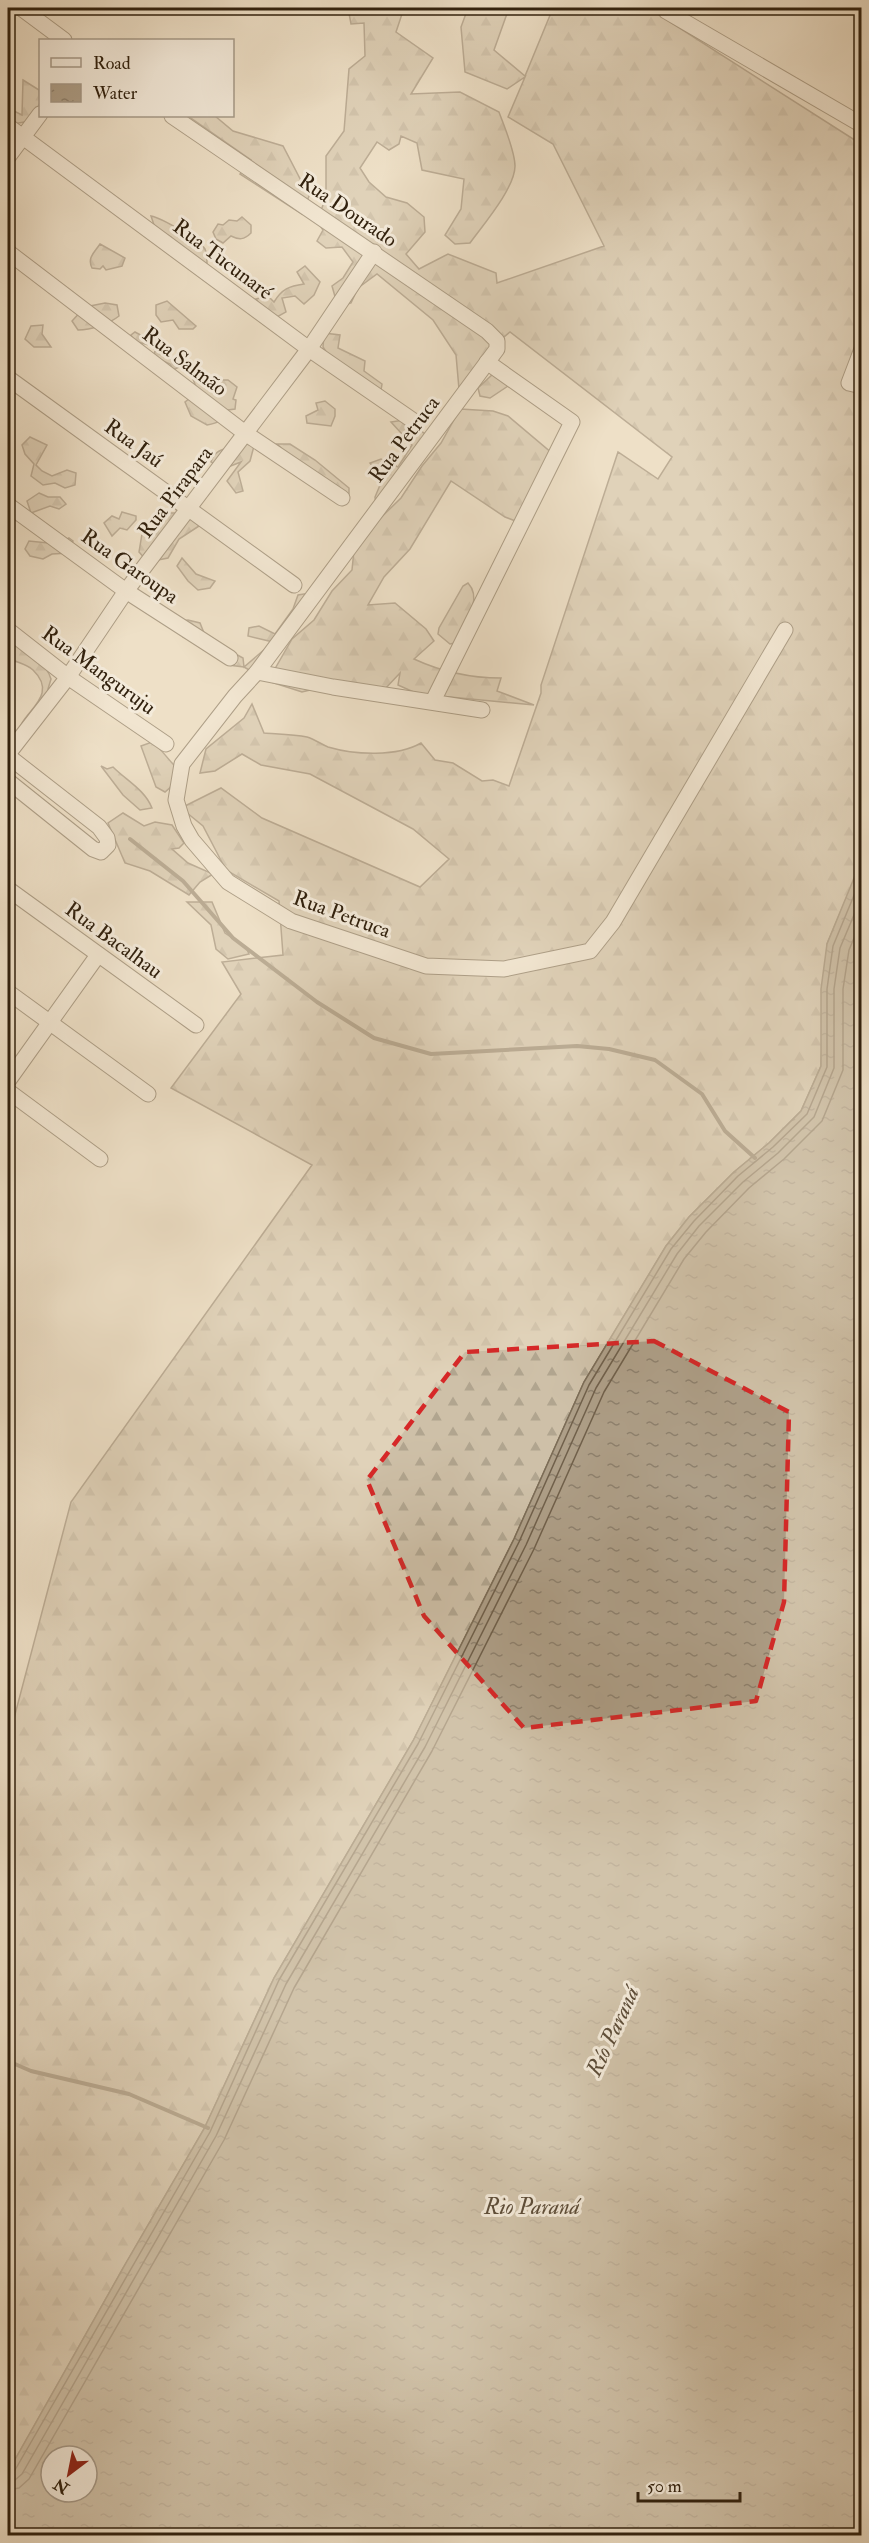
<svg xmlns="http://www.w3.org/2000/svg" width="869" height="2543" font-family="'IM FELL Double Pica',serif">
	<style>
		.forest { fill: url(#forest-firs); stroke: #80705b; stroke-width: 1.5 }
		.water { fill: url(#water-ripples); stroke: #7c6d57; stroke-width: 1.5; fill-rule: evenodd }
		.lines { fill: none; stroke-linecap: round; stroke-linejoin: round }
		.shore { stroke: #70604b; stroke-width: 1.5 }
		.stream { stroke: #7c6d57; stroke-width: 4 }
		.minor-casing { stroke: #60513c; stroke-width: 17 }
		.minor { stroke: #f4ebdb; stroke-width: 15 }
		.marked { fill: none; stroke: #d62828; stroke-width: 4.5; stroke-dasharray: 12 8; stroke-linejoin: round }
		.labels { text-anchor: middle; stroke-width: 6; stroke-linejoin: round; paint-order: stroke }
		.street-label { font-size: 21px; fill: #31210e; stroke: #f4ebdb }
		.water-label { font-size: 22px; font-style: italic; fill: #5d4d39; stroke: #f4ebdb }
	</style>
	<defs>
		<pattern id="forest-firs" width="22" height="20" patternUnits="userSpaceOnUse" patternTransform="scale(1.5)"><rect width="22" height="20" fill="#cec0a8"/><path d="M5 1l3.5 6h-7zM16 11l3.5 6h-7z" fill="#b1a58f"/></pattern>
		<pattern id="water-ripples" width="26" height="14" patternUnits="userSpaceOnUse" patternTransform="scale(1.5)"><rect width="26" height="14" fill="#ae9f88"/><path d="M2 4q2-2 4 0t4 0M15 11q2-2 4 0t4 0" fill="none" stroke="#8e816e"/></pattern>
	</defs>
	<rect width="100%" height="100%" fill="#eee0c7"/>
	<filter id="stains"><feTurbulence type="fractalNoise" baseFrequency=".00333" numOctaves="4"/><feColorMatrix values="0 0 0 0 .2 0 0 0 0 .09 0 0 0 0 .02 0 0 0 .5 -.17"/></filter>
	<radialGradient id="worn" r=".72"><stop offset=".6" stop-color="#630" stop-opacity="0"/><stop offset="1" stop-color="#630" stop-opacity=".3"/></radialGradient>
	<!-- forest -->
	<g class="forest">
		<path d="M348,8h56l-8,24 37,26 -22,36 49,-2 39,20c5,14 16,39 16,54 0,22 -32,59 -45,77l-15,1 -10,-9 16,-26 3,-30 -42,-9 -5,-27 -16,-7 -2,8 -10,6 -12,-8 -17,26 9,14 17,15 21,6 17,14 1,15 -19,22 13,15 29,-15 48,19 1,10 107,-37 -51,-102 -45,-27 17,-40 -18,12 -42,-17 -4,-45 7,-19h41l-15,42 31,26 28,-68h99l7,7 202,129 1,717 -35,83 -6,122 -20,45 -32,32 -35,29 -45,45 -23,29 -82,136 -70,157 -101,202 -139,237 -70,151 -78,134 -118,209v-731l63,-239 241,-337 -141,-77 70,-94 -19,-32 61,-7 -4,-54 -53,-31 -23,-44 -22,-18 40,-20 41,30 158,69 29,-28 -36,-30 -103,-55 -49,-9 -19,-11 -27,17 -15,2 6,-24 38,-31 8,-14 12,29c14,1 30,1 43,4 7,2 14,7 21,10 27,8 69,10 93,-4l14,17 18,3 29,18 11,-1 16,6 32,-93v-8l77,-233 40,27 14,-22 -162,-125 -17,14 -34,43 -3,-34 -23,-35 -56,-46 -19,14 -7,15 -13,4 -6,-21 11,-8 10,-16 -11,-15 -16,1 -9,-7 6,-11 -6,-9 9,-24v-41l18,-25 5,-62 16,-13 -1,-33 -13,1z"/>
		<path d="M23,80l16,10 1,13 -10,18 -17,3 -5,-4v-12l14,7z"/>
		<path d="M188,116h27l18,15 50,15 26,50 -7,18 -62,-40 11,-14z"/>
		<path d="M151,216c11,2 48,24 54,33 2,4 2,9 2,14l-8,1 -18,-13 -10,-14 -16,-9z"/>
		<path d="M242,217l9,8v8c-7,7 -12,7 -20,3l-8,7 -7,-4 -3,-7 5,-8 5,1 6,-5 8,1z"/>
		<path d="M100,244l25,14 -3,8 -16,4 -3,-4 -3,3 -8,-1c-5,-10 2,-15 8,-24z"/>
		<path d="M305,266l15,16 -6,13 -10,9 -9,-8 -13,2 4,14 -9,5 -14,-7 -7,-11 12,-3 6,6c8,-13 15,-16 30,-18l-7,-12z"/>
		<path d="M167,301l29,25 -3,3h-14l-6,-9 -12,2 -5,-7v-10z"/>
		<path d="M105,303l12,2 2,11c-10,8 -28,14 -41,14l-6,-9 13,-14z"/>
		<path d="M43,325l-1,9 9,13h-17l-9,-8 6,-13z"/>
		<path d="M135,332l11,6h14l4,4 -2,8 19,16 -8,4 -3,-6 -16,-7 1,-7 -6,-5 -15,-4 -3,-6z"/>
		<path d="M324,333l16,2 -2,13 27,13 -1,10 18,13 -1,6 -49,-29 -9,-14z"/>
		<path d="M494,373l14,13 -18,12 -10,-2 -2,-8z"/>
		<path d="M191,374h9l8,6h20l9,7 -4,12 3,1 -1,9 -7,1c-5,11 -10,13 -21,15l-16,-9 -6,-14 13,-10z"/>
		<path d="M325,401l10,8v7l-4,10 -24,-3 -1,-7 12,-6 -2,-7z"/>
		<path d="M460,409l33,2 15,5 45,38 -35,68 -13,-5 -54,-36 -41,68 -26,28 -16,28 27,-2 31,26 8,12 -20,18c28,13 56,19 87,19l-4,13 37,14 -116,-11 -20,-9 2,-12 -17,18 -65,-3 -16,4 -34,-11 24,-42 22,-19 18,-29 20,-21 2,-20 10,-16 37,-36 21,-32 19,-23z"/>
		<path d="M404,420l23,15 -51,71 -1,-9 8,-19 -13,-15 11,-4 17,8 14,-22 -21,-23z"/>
		<path d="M30,437l17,8 -11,20 6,6 10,5 15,-6 9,3 -1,12 -10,3 -10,-5 -12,2 -12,-9 3,-12 -9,-10 -3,-9z"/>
		<path d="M239,442l15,4 -4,15 -12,11 5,19 -7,2 -9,-12 14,-19 -18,7 -12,-7c4,-16 19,-11 28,-20z"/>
		<path d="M277,444h13l25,16 34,28v9l-51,-33z"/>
		<path d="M39,493l9,4h12l6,7 -7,5 -9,-3 -19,7 -4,-12z"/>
		<path d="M174,499l25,27 -20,13 -11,19 -20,4 -9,-10 3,-18 15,-11 7,-10h13z"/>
		<path d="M122,512l14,4v4l-9,10 -7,-2 -8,8 -8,-13 8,-7 7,3z"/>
		<path d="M69,538l4,3 -4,12 -17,1 -9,5 -13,-3 -5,-7 4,-8 29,3z"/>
		<path d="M182,558l14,16 19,7 -5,7 -12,2 -10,-9 -11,-15z"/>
		<path d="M468,583c16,17 -5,43 -13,60l-5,1 -12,-10 1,-6 24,-42z"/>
		<path d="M310,593l1,3c-21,24 -36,54 -60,75l-7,-4 -16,-2 -20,-16 -25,-12 -1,-16 6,-1 12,3 6,15 37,20 1,9 29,-25 -25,-6 1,-8 10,-2 16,8 18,-25 5,-14z"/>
		<path d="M8,641c14,3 39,23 43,38l-3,10 2,6 -31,40c-3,-21 43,-37 14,-65 -6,-6 -18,-8 -25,-12z"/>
		<path d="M152,742c10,7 16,18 25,26l-4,17 -8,7 -9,-5 -15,-41z"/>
		<path d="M101,766l6,3 6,-2c14,14 32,23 39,41l-12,2 -17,-15z"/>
		<path d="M123,813l21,13 11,-4 17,3 12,18 -5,5 -7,1 16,14 25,11 -13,8 -11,13 -39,-24 -25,-8 -17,-40z"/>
		<path d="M187,902h25l13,31 21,14 3,7 -21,5 -12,-10 -5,-24z"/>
	</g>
	<!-- water -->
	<path class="water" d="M861,861v1674h-853v-63l118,-209 78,-134 70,-151 139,-237 101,-202 70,-157 82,-136 23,-29 45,-45 35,-29 32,-32 20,-45v-77l6,-45zM51,2456h36v36h-36z"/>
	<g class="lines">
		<!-- shore -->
		<g class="shore">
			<path d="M8,2473l7,-3 195,-338 69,-152 139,-236 101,-202 70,-157 82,-136 23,-28 44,-45 35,-29 34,-33 20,-47v-78l6,-43 29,-70"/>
			<path d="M8,2481l7,-1 7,-6 194,-338 70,-152 139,-237 101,-202 70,-157 81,-134 22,-28 44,-44 35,-29 36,-36 20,-49v-79l6,-41 22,-52"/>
			<path d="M8,2490l11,-2 10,-9 195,-339 70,-152 138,-237 102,-202 70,-157 80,-133 22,-27 43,-44 35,-29 38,-38 21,-51v-81l6,-39 13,-31"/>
		</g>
		<!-- stream -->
		<g class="stream">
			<path d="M130,839l53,42 50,57 84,64 57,36 57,16 146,-8 32,3 46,11 47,34 23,37 30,27"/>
			<path d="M8,2061l23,10 98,23 79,34"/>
		</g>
		<defs>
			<g id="minor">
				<path d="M21,8l43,32"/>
				<path d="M669,8l-3,3 196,114"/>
				<path d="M172,116l315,215 10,10v8l-240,323 -22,24 -53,68 -6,36 8,26 8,14 36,42 63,39 135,45 78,3 86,-18 23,-29 172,-292"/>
				<path d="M8,126l301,223 106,73"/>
				<path d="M8,157l32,-43"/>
				<path d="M8,252l237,181 97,65"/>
				<path d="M862,349l-13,34 13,3"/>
				<path d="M8,378l286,207"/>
				<path d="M8,505l118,86 104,67"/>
				<path d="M8,630l60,47 98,67"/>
				<path d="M257,672l76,15 149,23"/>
				<path d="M433,701l139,-279 -85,-60"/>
				<path d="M8,754l60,-77 58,-86 183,-242 65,-97"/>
				<path d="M8,756l91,71 8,11 1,7 -7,7 -8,-3 -85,-68"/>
				<path d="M8,889l188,136"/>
				<path d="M8,992l140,102"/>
				<path d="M8,1081l90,-126"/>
				<path d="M8,1091l92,68"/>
			</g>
		</defs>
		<!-- minor casing -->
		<use href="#minor" class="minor-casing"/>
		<!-- minor -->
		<use href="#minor" class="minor"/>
	</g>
	<!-- marked area -->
	<path d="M0 0H869V2543H0ZM654,1341l135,71 -5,190 -28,99 -232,27 -100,-112 -57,-136 98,-128z" fill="#eee0c7" fill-opacity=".55" fill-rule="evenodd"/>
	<path class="marked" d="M654,1341l135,71 -5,190 -28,99 -232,27 -100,-112 -57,-136 98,-128z"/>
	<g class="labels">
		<!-- street labels -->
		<g class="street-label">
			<text transform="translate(348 210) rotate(34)" y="7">Rua Dourado</text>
			<text transform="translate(223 259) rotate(37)" y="7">Rua Tucunaré</text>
			<text transform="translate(185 361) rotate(37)" y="7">Rua Salmão</text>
			<text transform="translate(404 439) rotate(-53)" y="7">Rua Petruca</text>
			<text transform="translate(134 443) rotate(36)" y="7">Rua Jaú</text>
			<text transform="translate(175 492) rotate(-53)" y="7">Rua Pirapara</text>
			<text transform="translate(130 566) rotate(35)" y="7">Rua Garoupa</text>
			<text transform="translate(99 670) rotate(36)" y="7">Rua Manguruju</text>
			<text transform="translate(342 914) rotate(20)" y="7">Rua Petruca</text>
			<text transform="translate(114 940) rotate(36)" y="7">Rua Bacalhau</text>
		</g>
		<!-- water labels -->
		<g class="water-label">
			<text transform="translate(612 2031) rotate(-65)" y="8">Río Paraná</text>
			<text x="532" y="2214">Rio Paraná</text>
		</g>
	</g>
	<!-- margin -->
	<rect width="869" height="2543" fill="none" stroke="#eee0c7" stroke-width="30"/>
	<rect x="9" y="9" width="851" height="2525" fill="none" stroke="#31210e" stroke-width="3"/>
	<rect x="15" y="15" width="839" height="2513" fill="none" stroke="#31210e" stroke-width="1.5"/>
	<!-- legend -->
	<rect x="39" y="39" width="195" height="78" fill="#f4ebdb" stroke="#a69a89" stroke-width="1.5"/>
	<rect x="51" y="58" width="30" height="9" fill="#f4ebdb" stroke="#a69a89" stroke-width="1.5"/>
	<text x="93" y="69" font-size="18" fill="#31210e">Road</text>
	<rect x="51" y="84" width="30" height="18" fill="url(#water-ripples)" stroke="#a69a89" stroke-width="1.5"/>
	<text x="93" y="99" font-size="18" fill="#31210e">Water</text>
	<!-- north arrow -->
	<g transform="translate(69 2474) rotate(212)"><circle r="28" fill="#f4ebdb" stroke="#a69a89" stroke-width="1.5"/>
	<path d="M0-4.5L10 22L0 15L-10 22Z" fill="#8f2418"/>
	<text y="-9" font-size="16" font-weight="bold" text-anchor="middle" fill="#31210e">N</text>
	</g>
	<!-- scale -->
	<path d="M638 2492v9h102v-9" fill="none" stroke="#31210e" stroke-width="3"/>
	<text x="647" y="2492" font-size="18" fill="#31210e" stroke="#f4ebdb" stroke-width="4.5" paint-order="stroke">50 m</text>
	<rect width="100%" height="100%" filter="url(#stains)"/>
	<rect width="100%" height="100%" fill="url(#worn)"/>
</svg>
